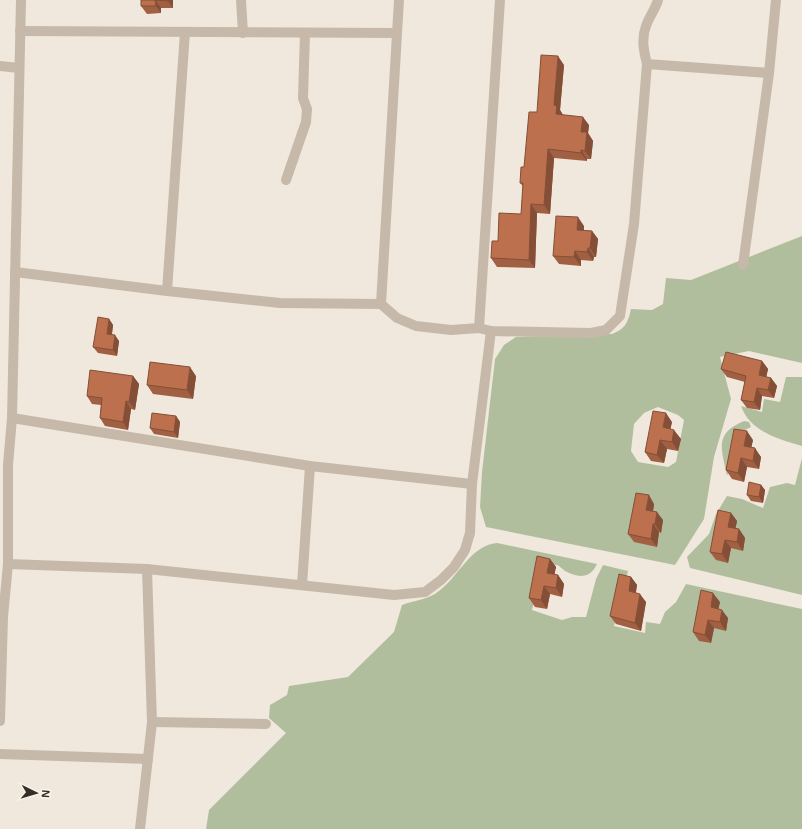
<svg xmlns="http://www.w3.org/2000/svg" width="802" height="829" font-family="Arial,sans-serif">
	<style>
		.green { fill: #b1be9e; fill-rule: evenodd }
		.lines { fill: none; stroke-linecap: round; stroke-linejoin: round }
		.minor { stroke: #c7b9a9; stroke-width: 10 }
		.wall { fill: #a26043 }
		.shaded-wall { fill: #844e37 }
		.building { fill: #bc704e; stroke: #844e37 }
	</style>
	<rect width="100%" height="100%" fill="#f0e8dc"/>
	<!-- green -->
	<g class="green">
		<path d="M802,236v127l-53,-12 -29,6 11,42 -17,58 -10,62 -29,46 -189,-38 -6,-20 2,-35 13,-113 9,-14 12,-8 96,-3c13,-5 16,-11 19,-25l21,1 11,-6 3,-26 25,2zM658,407l20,8 6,5 -8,42 -8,5 -30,-5 -7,-11 3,-27 10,-11z"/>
		<path d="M786,377h16v69c-23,-7 -52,-14 -61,-40l21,6 2,-13 16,3z"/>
		<path d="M744,421l5,1 2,5 -12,6 -12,43c-5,-27 -14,-42 17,-55z"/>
		<path d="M802,458v137l-112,-27 -3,-11 22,-23 7,-20 11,-18 15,3 21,9 7,-21 17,-4 8,2z"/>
		<path d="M497,543l100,21c-7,15 -19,14 -32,7 -3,-2 -5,-5 -8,-6 -4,-1 -9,-1 -13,-2l-12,47 30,10 10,-3h14l10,-38 7,-14 25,6 -14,55 31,7 1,-11 14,2 5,-12 11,-10 10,-18 116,25v220h-596l3,-19 77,-77 -17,-15 1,-13 17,-10 2,-9 59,-9 46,-45 8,-27c13,-5 26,-5 37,-14 20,-15 32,-46 58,-48z"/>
	</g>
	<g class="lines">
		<!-- minor -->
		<g class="minor">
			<path d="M241,0l2,33"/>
			<path d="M399,0l-18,304 16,14 19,8 35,4 28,-2 12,3 100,2 15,-3 14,-14 14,-92 13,-160c-3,-12 -6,-25 -1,-38 3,-9 9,-16 12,-26"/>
			<path d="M20,31l376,2"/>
			<path d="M647,64l122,9"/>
			<path d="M0,66l19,2"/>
			<path d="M286,180l20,-58 1,-13 -4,-11 2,-65"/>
			<path d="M743,265l26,-192 7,-73"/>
			<path d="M15,272l152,19 113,12 101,1"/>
			<path d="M167,291l18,-259"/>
			<path d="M479,328l21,-328"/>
			<path d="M12,418l298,48 162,18"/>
			<path d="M8,564l139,5 247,26 31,-3 16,-12 13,-13 11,-17 5,-17 2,-49 19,-153"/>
			<path d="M302,585l8,-119"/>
			<path d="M0,721l3,-104 5,-53v-99l4,-47 9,-418"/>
			<path d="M152,722l114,2"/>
			<path d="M0,754l148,5"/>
			<path d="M140,829l12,-107 -5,-153"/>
		</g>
	</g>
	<!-- wall -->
	<g class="wall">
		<path d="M141,0h32v8h-12v5l-14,1 -6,-8z"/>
		<path d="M564,65l-4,45 3,5 26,10 -1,8 5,8 -2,18h-4v2l-33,-3 -4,56 -13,-1 -2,55 -38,-1 -6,-9 7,-17 23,-27 2,-28 -3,-3 4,-16z"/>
		<path d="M584,226v4l8,1 6,8 -2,18h-2l-1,4 -12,-1v6l-22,-2 -6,-8z"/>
		<path d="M109,319l4,6 -1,10 7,6 -2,15 -19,-3 -5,-6z"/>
		<path d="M762,361l6,8 -2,8 5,1 6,8 -3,12 -12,-2 -2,14 -13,-2 -6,-8 4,-18 -18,-5 -6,-8z"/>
		<path d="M133,376l6,8 -4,26 -4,-1 -3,21 -23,-4 -5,-8 1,-13 -9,-1 -5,-8z"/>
		<path d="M196,376l-3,23 -40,-5 -6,-9z"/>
		<path d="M176,416l4,6 -2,16 -24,-4 -4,-6z"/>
		<path d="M672,422l-2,7 11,10 -3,12 -11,-2 -3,14 -13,-2 -6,-9z"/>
		<path d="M753,440l-2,7 10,10 -2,12 -12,-2 -3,15 -12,-3 -6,-9z"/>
		<path d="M761,485l4,5 -2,13 -12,-2 -4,-6z"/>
		<path d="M654,504l-1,7 10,9 -2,13 -2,-1 -2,15 -23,-5 -6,-8z"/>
		<path d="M731,513l6,8 -2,8h4l6,9 -2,13 -12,-3 -3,15 -12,-3 -6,-8z"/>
		<path d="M550,559l6,8 -2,8h4l6,9 -2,13 -12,-3 -3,15 -12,-2 -6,-9z"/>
		<path d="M631,577l6,8 -1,8 10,9 -5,29 -25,-7 -6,-8z"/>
		<path d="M720,602l-2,7 10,9 -2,13 -12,-3 -3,15 -12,-2 -6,-9z"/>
	</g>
	<!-- shaded-wall -->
	<g class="shaded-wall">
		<path d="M155,0l6,8v5l-5,-7z"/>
		<path d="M168,0h5v8l-5,-7z"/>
		<path d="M558,56l6,9 -4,45 3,5 -7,-1 -2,-9z"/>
		<path d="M583,117l6,8 -1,8 5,8 -2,18 -6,-8 -4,-19z"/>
		<path d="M548,149l6,9 -4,56 -6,-9z"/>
		<path d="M581,150l6,9v2l-6,-8z"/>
		<path d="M531,204l6,9 -2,55 -6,-8z"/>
		<path d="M578,217l6,9 -1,12 -6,-8z"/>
		<path d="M592,231l6,8 -2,18 -6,-9z"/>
		<path d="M588,248l6,9 -1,4 -6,-9z"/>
		<path d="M575,251l6,9v6l-7,-9z"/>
		<path d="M109,319l4,6 -2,15 -4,-6z"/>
		<path d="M115,335l4,6 -2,15 -4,-6z"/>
		<path d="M762,361l6,8 -3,14 -6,-8z"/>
		<path d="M190,367l6,9 -3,23 -6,-9z"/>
		<path d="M133,376l6,8 -4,26 -6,-8z"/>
		<path d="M771,378l6,8 -3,12 -6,-8z"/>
		<path d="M757,388l5,8 -2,14 -6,-8z"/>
		<path d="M126,401l5,8 -3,21 -5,-8z"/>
		<path d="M666,413l6,9 -3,14 -6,-9z"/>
		<path d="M176,416l4,6 -2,16 -4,-6z"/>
		<path d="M674,430l7,9 -3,12 -6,-9z"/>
		<path d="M747,431l6,9 -3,14 -6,-8z"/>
		<path d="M660,440l7,9 -3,14 -7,-8z"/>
		<path d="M755,448l6,9 -2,12 -6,-8z"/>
		<path d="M741,458l6,9 -3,15 -6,-9z"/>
		<path d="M761,485l4,5 -2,13 -4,-6z"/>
		<path d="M649,495l5,9 -2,14 -6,-8z"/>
		<path d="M657,512l6,8 -2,13 -6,-9z"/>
		<path d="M731,513l6,8 -3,15 -6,-9z"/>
		<path d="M653,524l6,8 -2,15 -6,-8z"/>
		<path d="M739,529l6,9 -2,13 -6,-9z"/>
		<path d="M725,540l6,8 -3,15 -6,-9z"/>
		<path d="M550,559l6,8 -3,15 -6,-9z"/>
		<path d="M558,575l6,9 -2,13 -6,-9z"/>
		<path d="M631,577l6,8 -3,15 -5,-9z"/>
		<path d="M544,586l6,8 -3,15 -6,-9z"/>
		<path d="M713,593l7,9 -3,14 -6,-9z"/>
		<path d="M640,594l6,8 -5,29 -6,-8z"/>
		<path d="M722,610l6,8 -2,13 -6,-9z"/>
		<path d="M708,620l6,8 -3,15 -6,-8z"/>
	</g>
	<!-- building -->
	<g class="building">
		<path d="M141,0h27v1l-13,-1 1,6h-15z"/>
		<path d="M541,55l17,1 -4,49 3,1 -1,8 27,3 -2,15h6l-2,19 -4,-1v3l-33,-4 -4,56 -13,-1 -2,56 -38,-2 1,-17h6l1,-28 22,1 2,-31h-3l1,-16h3l5,-55h8z"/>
		<path d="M556,216l22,1 -1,13 15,1 -2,17h-2l-1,4 -12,-1 -1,6 -21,-1z"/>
		<path d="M98,317l11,2 -2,15 8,1 -2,15 -20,-3z"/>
		<path d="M726,352l36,9 -3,14 12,3 -3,12 -11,-2 -3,14 -13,-2 5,-24 -25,-7z"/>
		<path d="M150,362l40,5 -3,23 -40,-5z"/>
		<path d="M90,370l43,6 -4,26 -3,-1 -3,21 -23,-4 2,-20 -15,-2z"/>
		<path d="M653,411l13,2 -3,14 11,3 -2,12 -12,-2 -3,15 -12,-3z"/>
		<path d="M152,413l24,3 -2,16 -24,-4z"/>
		<path d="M734,429l13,2 -3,15 11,2 -2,13 -12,-3 -3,15 -12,-3z"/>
		<path d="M749,482l12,3 -2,12 -12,-2z"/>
		<path d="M636,493l13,2 -3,15 11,2 -2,12h-2l-2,15 -23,-5z"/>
		<path d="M718,510l13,3 -3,14 11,2 -2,13 -12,-2 -3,14 -12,-2z"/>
		<path d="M537,556l13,3 -3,14 11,2 -2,13 -12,-2 -3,14 -12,-2z"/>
		<path d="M619,574l12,3 -2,14 11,3 -5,29 -25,-7z"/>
		<path d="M701,590l12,3 -2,14 11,3 -2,12 -12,-2 -3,15 -12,-3z"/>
	</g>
	<!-- north arrow -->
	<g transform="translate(36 793) rotate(95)" stroke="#f8f2e8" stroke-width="3" paint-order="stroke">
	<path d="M0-3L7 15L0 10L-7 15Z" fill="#352d28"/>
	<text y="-6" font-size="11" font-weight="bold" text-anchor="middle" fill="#352d28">N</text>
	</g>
</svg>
